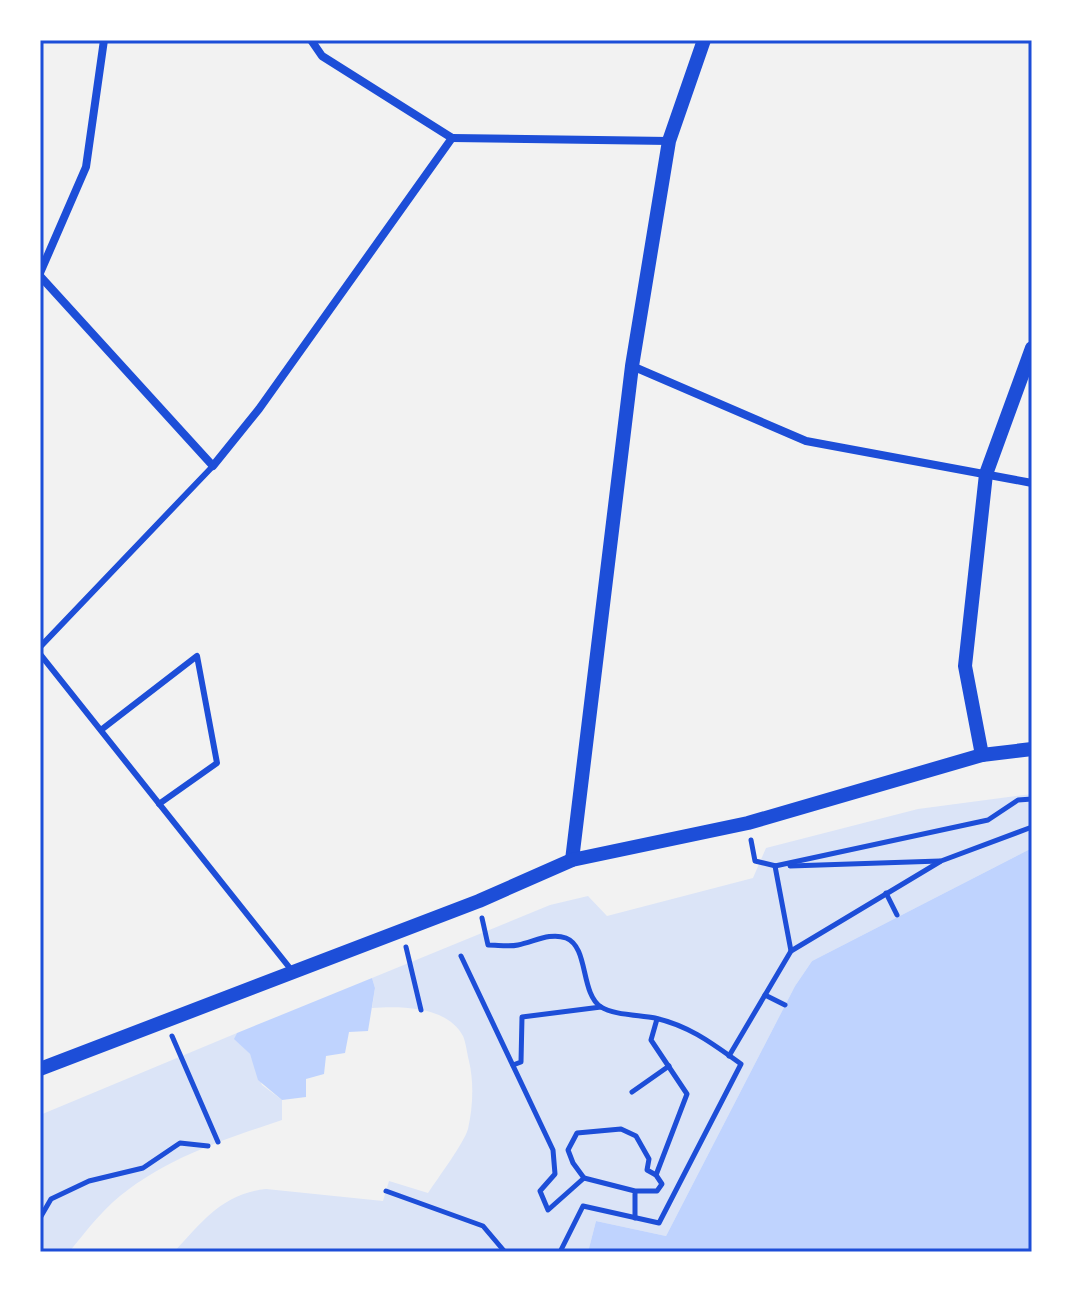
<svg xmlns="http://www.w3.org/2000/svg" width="1072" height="1292" font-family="Signika,sans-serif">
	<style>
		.green { fill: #dbe4f7 }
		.water { fill: #bfd3fe }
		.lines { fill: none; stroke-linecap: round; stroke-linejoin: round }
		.path { stroke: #1d4ed8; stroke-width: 5 }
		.service { stroke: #1d4ed8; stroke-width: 6 }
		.minor { stroke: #1d4ed8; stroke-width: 8 }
		.tertiary { stroke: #1d4ed8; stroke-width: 14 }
		.neatline { fill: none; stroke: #1d4ed8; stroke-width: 3 }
	</style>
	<rect width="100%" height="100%" fill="#f2f2f2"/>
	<!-- green -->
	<g class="green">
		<path d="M1032,794v54l-220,113 -17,25 -129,250 -70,-15 -8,31h-414c28,-30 48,-58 92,-63l117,12 6,-20 39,12c10,-15 36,-50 40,-64 5,-22 6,-47 1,-68 -2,-8 -3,-18 -6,-25 -16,-30 -62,-30 -91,-28l3,-20 -3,-10 178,-73 38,-9 19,20 146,-38 13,-30 152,-39z"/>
		<path d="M237,1033l-2,6 15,15 12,31 20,15v20c-54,18 -107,35 -153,69 -23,16 -42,41 -60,63h-29v-137z"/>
	</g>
	<!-- water -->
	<g class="water">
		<path d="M1032,848v404h-444l8,-31 70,15 129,-250 17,-25z"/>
		<path d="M372,978l3,10 -7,43 -19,1 -4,21 -19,3 -2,18 -18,5v18l-24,3 -24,-20 -8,-26 -16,-15 3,-6z"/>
	</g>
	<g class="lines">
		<!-- path -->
		<g class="path">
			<path d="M751,840l4,21 21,5"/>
			<path d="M790,866l150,-5"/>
			<path d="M886,893l11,22"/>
			<path d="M482,918l6,27c10,0 21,2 30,0 16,-3 32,-13 48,-7 23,9 14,55 35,69 12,8 39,8 54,11 35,8 58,26 86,46l-82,159 -76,-17 -23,46"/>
			<path d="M406,947l15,63"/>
			<path d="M791,951l-16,-85 213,-46 30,-20 14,-1"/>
			<path d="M461,956l92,194 2,24 -15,17 8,19 36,-32"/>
			<path d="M765,995l20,10"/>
			<path d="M172,1036l46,106"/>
			<path d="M729,1056l62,-105 150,-90 91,-34"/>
			<path d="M513,1065l8,-3 1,-45 79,-10"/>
			<path d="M632,1092l37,-26"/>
			<path d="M656,1175l31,-81 -36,-54 6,-21"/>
			<path d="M386,1191l97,35 22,26"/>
			<path d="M40,1218l11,-19 38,-18 54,-13 37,-25 28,3"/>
			<path d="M635,1218v-27l-51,-13 -11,-15 -5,-13 9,-17 44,-4 15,7 13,23 -2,11 9,5 6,9 -5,7h-22"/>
		</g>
		<!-- service -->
		<g class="service">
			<path d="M40,647l173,-181"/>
			<path d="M40,654l253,318"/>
			<path d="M101,730l96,-74 20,107 -58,41"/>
		</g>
		<!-- minor -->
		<g class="minor">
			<path d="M311,40l11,16 130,82"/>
			<path d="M452,138l217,3"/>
			<path d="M40,273l46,-106 18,-127"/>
			<path d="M40,276l173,190 46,-57 193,-271"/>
			<path d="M632,366l174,75 226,42"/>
		</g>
		<!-- tertiary -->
		<g class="tertiary">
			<path d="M982,755l-17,-89 21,-192 46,-126"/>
			<path d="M572,860l60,-494 37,-225 35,-101"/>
			<path d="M40,1069l439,-168 93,-41 176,-37 234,-68 50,-6"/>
		</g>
	</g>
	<!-- border -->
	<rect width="1072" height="1292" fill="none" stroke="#ffffff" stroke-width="84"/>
	<rect x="42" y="42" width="988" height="1208" class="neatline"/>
</svg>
